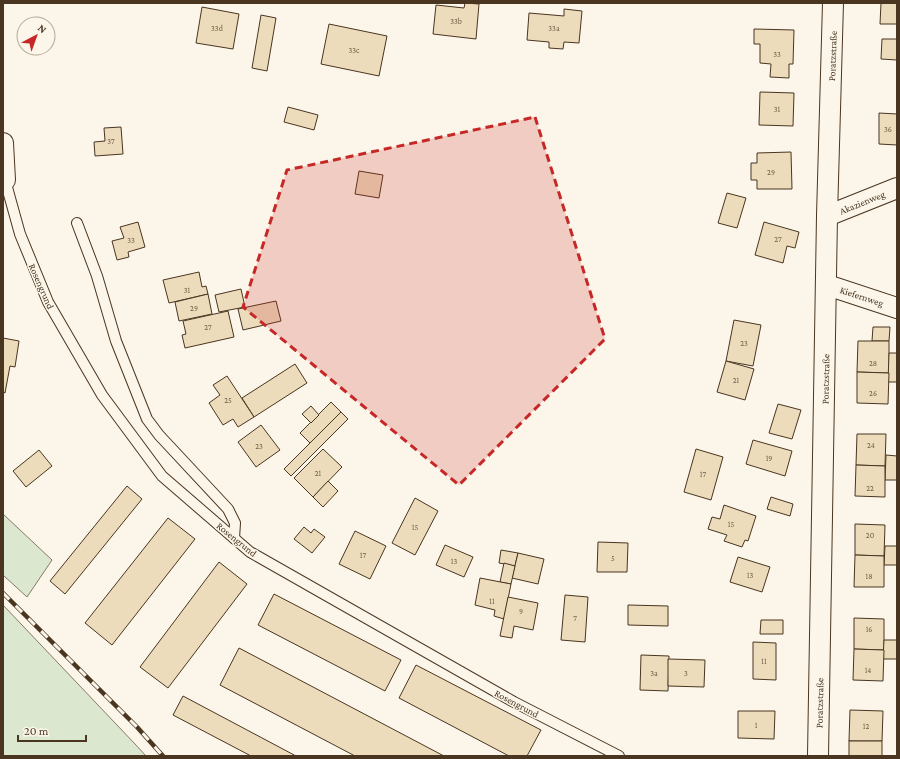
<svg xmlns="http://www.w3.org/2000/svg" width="900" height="759" font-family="'Crimson Pro',serif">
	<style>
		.green { fill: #dce7d0; stroke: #887966 }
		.building { fill: #ecdcbc; stroke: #4a3520 }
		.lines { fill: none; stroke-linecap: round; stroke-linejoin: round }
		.service-casing { stroke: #4a3520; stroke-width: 12 }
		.minor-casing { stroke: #4a3520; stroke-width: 22 }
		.service { stroke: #fbf6e9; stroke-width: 10 }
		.minor { stroke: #fbf6e9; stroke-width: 20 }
		.rail-casing { stroke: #4a3520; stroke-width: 4.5 }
		.rail { stroke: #fbf6e9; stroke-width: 3; stroke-dasharray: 9; stroke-linecap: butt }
		.marked { fill: #c62828; fill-opacity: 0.2; stroke: #c62828; stroke-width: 3; stroke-dasharray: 8 5; stroke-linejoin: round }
		.labels { text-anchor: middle; stroke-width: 3; stroke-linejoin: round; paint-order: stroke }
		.number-label { font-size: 8px; fill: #725f47 }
		.street-label { font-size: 10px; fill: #4a3520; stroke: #fbf6e9 }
	</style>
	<rect width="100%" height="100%" fill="#fbf6e9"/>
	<!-- green -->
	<g class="green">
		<path d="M3,514l49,46 -25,37 -24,-22z"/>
		<path d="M3,605l132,139 11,12h-143z"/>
	</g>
	<!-- building -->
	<g class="building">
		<path d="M465,3l14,1 -3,35 -43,-5 3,-29 28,3z"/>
		<path d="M881,3h16v21h-17z"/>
		<path d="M202,7l37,7 -6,35 -37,-6z"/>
		<path d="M564,9l18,2 -3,32 -15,-1 -1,7 -14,-1v-6l-22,-2 2,-27 35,3z"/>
		<path d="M261,15l15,3 -9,53 -15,-3z"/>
		<path d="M329,24l58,12 -8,40 -58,-12z"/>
		<path d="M754,29l40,1 -1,34h-4v14l-19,-1 1,-13 -11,-1v-19h-6z"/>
		<path d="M882,39h15v21l-16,-1z"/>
		<path d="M760,92l34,1 -1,33 -34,-1z"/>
		<path d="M288,107l30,8 -4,15 -30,-8z"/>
		<path d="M879,113l18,1v31l-18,-1z"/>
		<path d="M121,127l2,27 -28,2 -1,-14 11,-1 -1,-13z"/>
		<path d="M791,152l1,37h-35v-9h-6v-17h6v-10z"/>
		<path d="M359,171l24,4 -4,23 -24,-4z"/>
		<path d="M727,193l19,5 -9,30 -19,-5z"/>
		<path d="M138,222l7,25 -17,5 1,5 -12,3 -5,-19 12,-3 -4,-11z"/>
		<path d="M764,222l35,10 -4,16 -8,-2 -4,17 -28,-8z"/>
		<path d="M199,272l3,15 4,-1 2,8 -39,9 -6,-23z"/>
		<path d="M241,289l4,18 -26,5 -4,-17z"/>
		<path d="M208,294l4,20 -33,7 -4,-19z"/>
		<path d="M276,301l5,20 -38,9 -5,-21z"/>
		<path d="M228,311l6,26 -49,11 -3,-13 4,-1 -3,-13z"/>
		<path d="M734,320l27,5 -8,41 -27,-5z"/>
		<path d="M873,327h17l-1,14h-17z"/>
		<path d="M3,338l16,3 -4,26 -5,-1 -5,27 -2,-1z"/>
		<path d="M858,341h31v32l-32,-1z"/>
		<path d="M889,353h8v29h-9z"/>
		<path d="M726,361l28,8 -9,31 -28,-8z"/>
		<path d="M295,364l12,19 -53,34 -12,-19z"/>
		<path d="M857,372l32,1 -1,31 -31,-1z"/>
		<path d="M227,376l27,41 -16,10 -5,-8 -10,6 -14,-22 11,-8 -7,-10z"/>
		<path d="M331,402l10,10 -31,31 -10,-10z"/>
		<path d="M778,404l23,6 -9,29 -23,-6z"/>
		<path d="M311,406l8,9 -8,8 -9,-9z"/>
		<path d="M341,412l7,7 -57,57 -7,-7z"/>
		<path d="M261,425l19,25 -24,17 -18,-25z"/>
		<path d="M857,434h29l-1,32 -29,-1z"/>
		<path d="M753,440l39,11 -7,25 -39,-12z"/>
		<path d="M323,449l19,18 -29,30 -19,-19z"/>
		<path d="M696,449l27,8 -12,43 -27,-8z"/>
		<path d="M39,450l13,16 -26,21 -13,-16z"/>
		<path d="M886,455l11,1v24h-12z"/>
		<path d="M856,465l29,1v31l-30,-1z"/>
		<path d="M328,481l10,10 -15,16 -10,-10z"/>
		<path d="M127,486l15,13 -77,95 -15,-13z"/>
		<path d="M771,497l22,7 -3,12 -23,-7z"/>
		<path d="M415,498l23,13 -23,44 -23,-12z"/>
		<path d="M724,505l32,11 -8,25 -3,-1 -3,7 -18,-6 3,-6 -19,-6 4,-12 8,2z"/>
		<path d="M168,518l27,21 -83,106 -27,-22z"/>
		<path d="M855,524l30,1 -1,31 -29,-1z"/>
		<path d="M304,527l7,6 3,-4 11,8 -13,16 -18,-14z"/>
		<path d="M355,531l31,15 -16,33 -31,-15z"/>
		<path d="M598,542l30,1 -1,29h-30z"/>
		<path d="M445,545l28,12 -9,20 -28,-12z"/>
		<path d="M885,546h12v19h-13z"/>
		<path d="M501,550l17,3 -3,13 -16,-3z"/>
		<path d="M518,553l26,6 -6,25 -26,-6z"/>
		<path d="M855,555l29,1v31h-30z"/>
		<path d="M738,557l32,10 -8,25 -32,-10z"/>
		<path d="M219,562l28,22 -79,104 -28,-21z"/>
		<path d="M504,563l11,3 -4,18 -11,-2z"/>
		<path d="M480,578l31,6 -7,35 -10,-3 1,-6 -20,-5z"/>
		<path d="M274,594l127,66 -16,31 -127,-66z"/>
		<path d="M565,595l23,2 -3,45 -24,-2z"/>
		<path d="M508,597l30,6 -5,27 -19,-4 -2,12 -12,-2z"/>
		<path d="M628,605l40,1v20l-40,-1z"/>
		<path d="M854,618l30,1v31l-30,-1z"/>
		<path d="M761,620h22v14h-23z"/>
		<path d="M884,640h13v19h-14z"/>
		<path d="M753,642l23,1v37l-23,-1z"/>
		<path d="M239,648l205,108h-89l-135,-71z"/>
		<path d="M854,649l30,1 -1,31 -30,-1z"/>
		<path d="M641,655l28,1 -1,35 -28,-1z"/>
		<path d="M668,659l37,1 -1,27 -36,-1z"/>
		<path d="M416,665l125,65 -14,26h-18l-110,-58z"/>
		<path d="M183,696l113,60h-45l-78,-41z"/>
		<path d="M850,710l33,1 -1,30h-33z"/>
		<path d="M738,711h37l-1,28 -36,-1z"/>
		<rect x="849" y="741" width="33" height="15"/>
	</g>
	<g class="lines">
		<defs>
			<g id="service">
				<path d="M3,178l2,2 15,54 28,68 54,93 60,81 88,76 264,150 105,54"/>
				<path d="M77,223l20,53 19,65 31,78 12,16 69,74 7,14 -1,15"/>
			</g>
			<g id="minor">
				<path d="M3,143l2,37"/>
				<path d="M827,216l70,-28"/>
				<path d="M827,285l70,23"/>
				<path d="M818,756l9,-540 6,-213"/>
			</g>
		</defs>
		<!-- service casing -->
		<use href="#service" class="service-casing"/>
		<!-- minor casing -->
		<use href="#minor" class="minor-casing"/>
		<!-- service -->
		<use href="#service" class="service"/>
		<!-- minor -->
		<use href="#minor" class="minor"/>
		<defs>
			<path id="rail" d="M3,593l134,134 26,29"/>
		</defs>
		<!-- rail casing -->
		<use href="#rail" class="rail-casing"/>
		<!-- rail -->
		<use href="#rail" class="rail"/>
	</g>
	<!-- marked area -->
	<path class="marked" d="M535,117l70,222 -146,146 -216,-178 44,-137z"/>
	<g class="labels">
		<!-- number labels -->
		<g class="number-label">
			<text x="456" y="24">33b</text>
			<text x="217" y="31">33d</text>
			<text x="554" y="31">33a</text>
			<text x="354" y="53">33c</text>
			<text x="777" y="57">33</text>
			<text x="777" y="112">31</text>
			<text x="888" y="132">36</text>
			<text x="111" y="144">37</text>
			<text x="771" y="175">29</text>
			<text x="778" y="242">27</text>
			<text x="131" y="243">33</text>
			<text x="187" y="293">31</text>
			<text x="194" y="311">29</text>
			<text x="208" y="330">27</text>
			<text x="744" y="346">23</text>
			<text x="873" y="366">28</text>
			<text x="736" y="383">21</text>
			<text x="873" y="396">26</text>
			<text x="228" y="403">25</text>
			<text x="871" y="448">24</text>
			<text x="259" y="449">23</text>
			<text x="769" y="461">19</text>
			<text x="318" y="476">21</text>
			<text x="703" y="477">17</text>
			<text x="870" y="491">22</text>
			<text x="731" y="527">15</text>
			<text x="415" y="530">15</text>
			<text x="870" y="538">20</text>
			<text x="363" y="558">17</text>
			<text x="613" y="561">5</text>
			<text x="454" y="564">13</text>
			<text x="750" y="578">13</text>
			<text x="869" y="579">18</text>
			<text x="492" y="604">11</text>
			<text x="521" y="614">9</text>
			<text x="575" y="621">7</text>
			<text x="869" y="632">16</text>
			<text x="764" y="664">11</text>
			<text x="868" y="673">14</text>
			<text x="654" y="676">3a</text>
			<text x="686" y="676">3</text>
			<text x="756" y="728">1</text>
			<text x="866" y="729">12</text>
		</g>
		<!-- street labels -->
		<g class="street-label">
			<text transform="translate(832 56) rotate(-88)" y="4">Poratzstraße</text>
			<text transform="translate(862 202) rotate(-22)" y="4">Akazienweg</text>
			<text transform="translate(42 286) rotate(66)" y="4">Rosengrund</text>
			<text transform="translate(862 296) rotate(18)" y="4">Kiefernweg</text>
			<text transform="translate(825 379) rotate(-89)" y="4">Poratzstraße</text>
			<text transform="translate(237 539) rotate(39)" y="4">Rosengrund</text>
			<text transform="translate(517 703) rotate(28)" y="4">Rosengrund</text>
			<text transform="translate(819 703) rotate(-89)" y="4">Poratzstraße</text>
		</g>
	</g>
	<!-- border -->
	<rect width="900" height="759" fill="none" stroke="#4a3520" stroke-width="8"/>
	<!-- north arrow -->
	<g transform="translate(36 36) rotate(41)"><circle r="19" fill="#fbf6e9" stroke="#b4a999"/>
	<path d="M0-3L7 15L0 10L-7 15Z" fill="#c62828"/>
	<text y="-6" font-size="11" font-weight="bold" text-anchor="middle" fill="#4a3520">N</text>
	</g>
	<!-- scale -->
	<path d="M18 735v6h68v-6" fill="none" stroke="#4a3520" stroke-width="2"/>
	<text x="24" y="735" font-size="12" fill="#4a3520" stroke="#fbf6e9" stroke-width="3" paint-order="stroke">20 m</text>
</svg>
